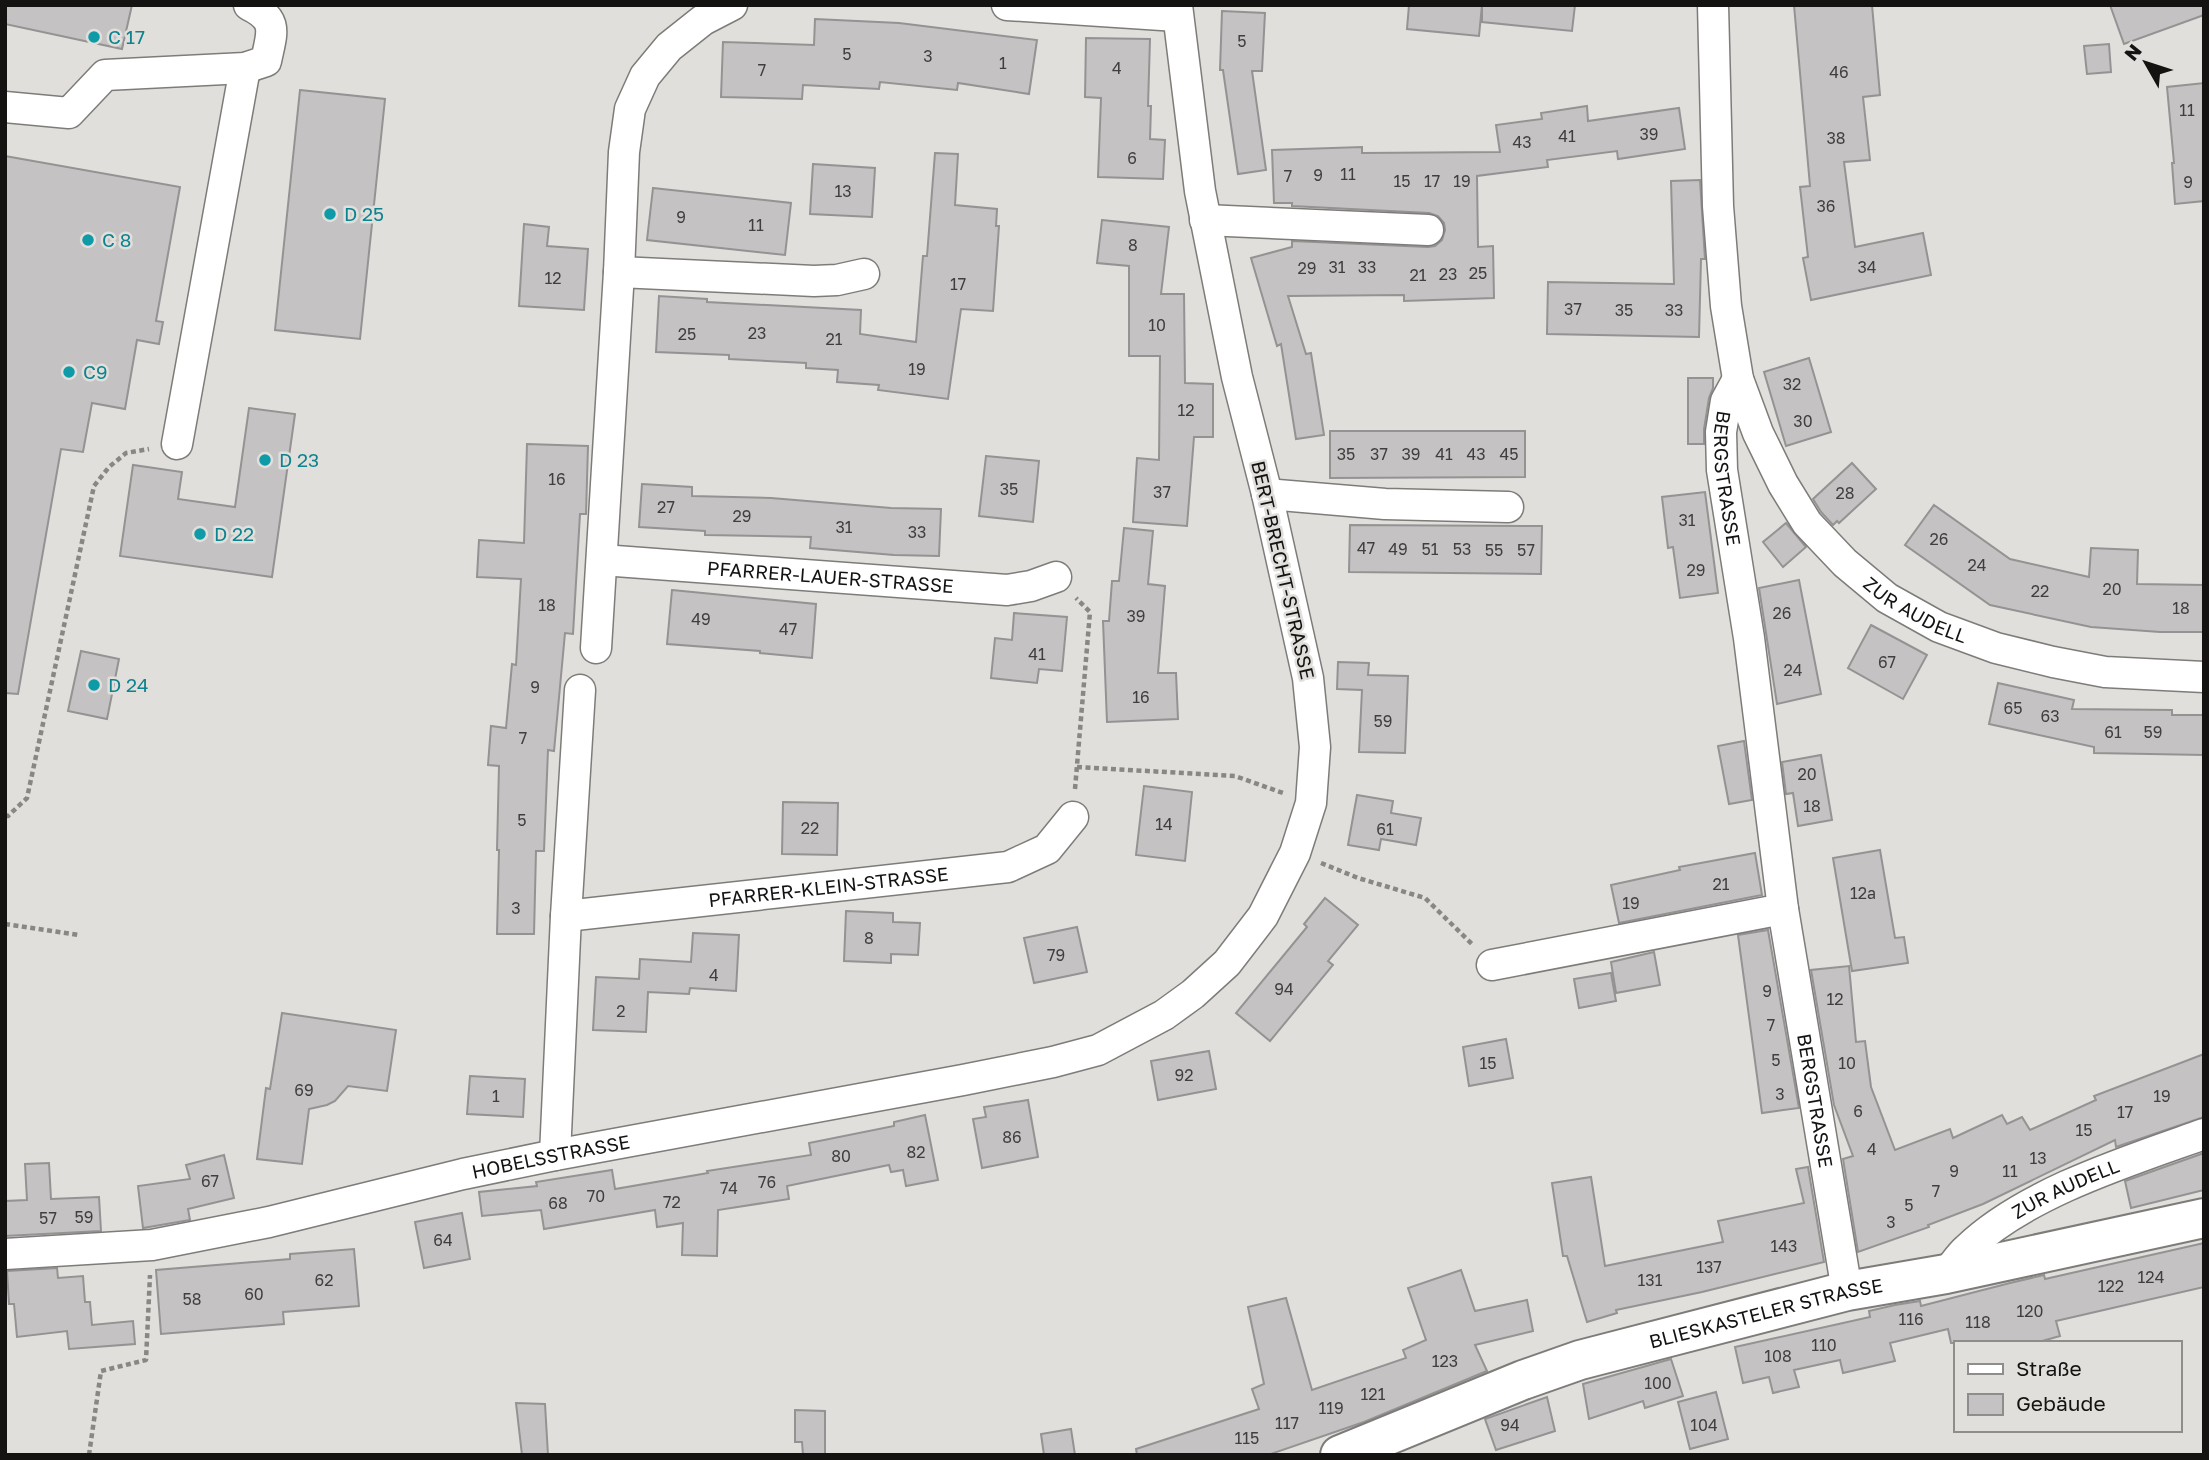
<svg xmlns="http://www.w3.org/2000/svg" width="2209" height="1460" font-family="'Golos Text',sans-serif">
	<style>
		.building { fill: #c5c2c3; stroke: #959293; stroke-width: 2 }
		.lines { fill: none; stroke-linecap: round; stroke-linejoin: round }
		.minor-casing { stroke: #7e7c79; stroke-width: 33 }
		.major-casing { stroke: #7e7c79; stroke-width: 42 }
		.path { stroke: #888785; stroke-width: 4.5; stroke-dasharray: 5 3.5; stroke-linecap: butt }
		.minor { stroke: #fff; stroke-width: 30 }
		.major { stroke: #fff; stroke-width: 38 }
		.culture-dot { fill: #0f9aa8; stroke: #e0dfdb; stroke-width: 2.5 }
		.labels { text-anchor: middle; stroke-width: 5; stroke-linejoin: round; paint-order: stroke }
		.number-label { font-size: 16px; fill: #403f3e }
		.culture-label { font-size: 19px; fill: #0d838f; stroke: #e0dfdb; text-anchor: start }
		.street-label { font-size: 19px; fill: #141312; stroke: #e0dfdb }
	</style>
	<rect width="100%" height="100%" fill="#e0dfdb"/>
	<!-- building -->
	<g class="building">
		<path d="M5,5h127l-10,44 -117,-25z"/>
		<path d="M1409,5h73l-3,31 -72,-7z"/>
		<path d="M1482,5h93l-3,26 -90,-9z"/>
		<path d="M1794,5h78l8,90 -17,2 7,63 -26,2 11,85 68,-14 8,42 -120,25 -8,-42 5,-1 -8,-70 10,-1z"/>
		<path d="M2110,5h94v10l-80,29z"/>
		<path d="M1222,11l43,2 -3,58h-10l14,99 -28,4 -15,-104h-3z"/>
		<path d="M815,19l84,4 138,17 -8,54 -71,-11 -1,7 -77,-8 -1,7 -76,-4 -1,14 -81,-2 2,-55 91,3z"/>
		<path d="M1086,38l64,1 -2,67h3l-1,33 15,1 -2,39 -65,-2 3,-79 -16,-1z"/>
		<path d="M2109,44l2,28 -24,2 -3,-28z"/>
		<path d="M2204,83v118l-29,3 -3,-41h2l-7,-76z"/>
		<path d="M300,90l85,9 -25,240 -85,-9z"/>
		<path d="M1587,106l1,15 91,-13 6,41 -67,10 -1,-8 -70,9 1,7 -71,9 1,71 15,-1 1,52 -90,3v-6l-116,1 18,58 5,-1 13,82 -28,4 -15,-95 -4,2 -26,-88 41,-11v-6l136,6 7,-1 7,-6 3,-10 -1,-7 -6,-7 -9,-3 -137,-7v-3h-18l-2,-53 90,-3v6l138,-1 -4,-27 46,-6 -1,-6z"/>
		<path d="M935,153l23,1 -3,51 42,4 -1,17h3l-6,85 -32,-2 -13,90 -70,-9 1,-5 -42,-3 1,-12 -32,-2v-5l-77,-4v-4l-73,-3 3,-56 48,3v3l154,8 -1,24 56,8 7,-86h4z"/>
		<path d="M5,156l175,31 -24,134 7,1 -4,22 -22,-4 -12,69 -33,-6 -9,49 -22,-3 -43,245 -13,-1z"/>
		<path d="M813,164l62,4 -3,49 -62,-3z"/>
		<path d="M1700,180l5,79h-4l-2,78 -152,-3 1,-52 126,2 -3,-103z"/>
		<path d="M653,188l138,15 -6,52 -138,-15z"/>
		<path d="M1102,220l67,7 -8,67h23l1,89 28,1v53h-19l-7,89 -54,-4 4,-64 22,2 1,-104h-31v-90l-32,-3z"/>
		<path d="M524,224l25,3 -2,19 41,3 -4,61 -65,-4z"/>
		<path d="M1809,358l22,74 -45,14 -22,-74z"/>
		<path d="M1688,378h25v10l-4,10 -5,31v15h-16z"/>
		<path d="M249,408l46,6 -23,163 -152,-21 13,-91 49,7 -4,27 57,8z"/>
		<path d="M1330,431h195v46l-195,1z"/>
		<path d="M527,444l61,2 -2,68h-6l-7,120 -8,-1 -11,118 -6,-1 -4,101h-8l-2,83h-37l2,-84h-2l2,-84 -11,-1 3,-39 15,2 6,-64 4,1 5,-86 -44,-2 2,-37 45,3z"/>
		<path d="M986,456l53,5 -6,61 -54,-6z"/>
		<path d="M1852,463l24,26 -37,34 -2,-2 -4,4 -12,-13 -8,-13z"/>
		<path d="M642,484l50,3v9l79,2 120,10 50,1 -2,47 -45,-1 -84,-7 1,-11 -106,-2v-4l-66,-4z"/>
		<path d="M1705,492l13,101 -38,5 -7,-51 -5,1 -6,-51z"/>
		<path d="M1934,505l76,54 79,18 2,-29 47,2 -1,34 67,1v47h-44l-69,-5 -101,-22 -85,-60z"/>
		<path d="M1786,523l20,24 -23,20 -20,-25z"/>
		<path d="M1350,525l192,1 -1,48 -192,-2z"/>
		<path d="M1124,528l29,3 -5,53 17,2 -7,87h18l2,46 -71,3 -4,-101h6l3,-40h7z"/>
		<path d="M1799,580l22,114 -44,10 -18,-116z"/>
		<path d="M672,590l144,14 -4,54 -52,-5v-2l-93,-7z"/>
		<path d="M1014,613l53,4 -5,54 -23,-2 -2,14 -46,-5 4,-40 17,2z"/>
		<path d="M1871,625l56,30 -24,44 -55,-31z"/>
		<path d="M81,651l38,8 -12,60 -39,-8z"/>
		<path d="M1338,662l31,1 -1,12 40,1 -3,77 -46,-1 3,-62 -25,-1z"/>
		<path d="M1998,683l76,17 -2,9 100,1v5h32v40l-110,-2v-6l-105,-23z"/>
		<path d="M1744,741l8,59 -23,4 -11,-58z"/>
		<path d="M1821,755l11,65 -34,6 -5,-33 -7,1 -4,-32z"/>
		<path d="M1144,786l48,6 -7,69 -49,-6z"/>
		<path d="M1357,795l36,6 -2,12 30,5 -5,27 -35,-6 -2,11 -31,-5z"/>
		<path d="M783,802l55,1 -1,52 -55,-1z"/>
		<path d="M1880,850l15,88 9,-1 4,26 -56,8 -19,-113z"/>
		<path d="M1755,853l7,42 -143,28 -8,-38 69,-15 -1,-3z"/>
		<path d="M1325,898l33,27 -30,36 5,4 -63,76 -34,-28 71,-86 -3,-3z"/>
		<path d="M846,911l47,2v9l27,1 -2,32 -27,-1v9l-47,-2z"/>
		<path d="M1077,927l10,45 -53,11 -10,-45z"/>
		<path d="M1768,930l31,178 -37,5 -24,-178z"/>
		<path d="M693,933l46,2 -3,56 -46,-3 -1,6 -41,-2 -2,40 -53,-2 3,-53 43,2 1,-20 51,3z"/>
		<path d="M1654,952l6,33 -44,8 -5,-31z"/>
		<path d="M1849,966l7,76 9,-1 6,46 24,63 55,-21 3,9 49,-23 5,9 15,-7 8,13 66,-30 -2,-4 110,-42v63l-88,30 -1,-7 -132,64 -55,21 1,2 -71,25 -15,-93 10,-3 -19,-51 -23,-135z"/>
		<path d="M1611,973l5,28 -37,7 -5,-29z"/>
		<path d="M282,1013l114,17 -9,61 -39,-5 -13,15 -8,4 -18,4 -7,55 -45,-5 9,-71 4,1z"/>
		<path d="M1506,1039l7,39 -44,8 -6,-39z"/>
		<path d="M1209,1051l7,38 -58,11 -7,-39z"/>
		<path d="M470,1076l55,3 -2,38 -56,-3z"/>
		<path d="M1028,1100l10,57 -56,11 -9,-49 13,-2 -2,-10z"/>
		<path d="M925,1115l13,65 -32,6 -3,-16 -12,2 -2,-7 -102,21 2,13 -71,11 -1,46 -35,-1 1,-32 -26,4 -2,-17 -111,19 -3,-19 -59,6 -3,-24 58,-6 -1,-4 76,-12 3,19 93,-16 -1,-2 104,-16 -2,-12 85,-17v-4z"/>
		<path d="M2204,1153v37l-73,18 -6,-27z"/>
		<path d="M224,1155l10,43 -46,11 2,11 -47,8 -5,-42 52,-7 -4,-14z"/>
		<path d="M49,1163l2,36 48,-2 2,34 -96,5v-35l22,-1 -2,-36z"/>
		<path d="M1808,1167l16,95 -122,30 -86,18 1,3 -30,9 -20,-66h-4l-11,-73 39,-6 14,89 118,-24 -5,-21 86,-18 -8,-34z"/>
		<path d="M462,1213l8,46 -46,9 -9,-46z"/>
		<path d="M2204,1243v44l-148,34 4,15 -25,7h-84l-3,-14 -58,14 5,18 -52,12 -3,-13 -46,10 5,17 -26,6 -4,-16 -26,6 -8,-36 135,-30 -1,-6 26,-6 25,-4 1,5 89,-23 34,-8 1,4z"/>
		<path d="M354,1249l5,57 -76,6 1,12 -123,10 -5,-64 134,-11v-5z"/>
		<path d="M57,1268l1,10 25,-2 2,26h5l2,23 41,-4 2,23 -66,5 -2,-18 -50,6 -3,-33h-5l-2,-33z"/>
		<path d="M1461,1270l14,41 52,-11 6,31 -58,14 12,26 -123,51 -96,33h-131l-1,-6 123,-40 -7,-20 12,-5 -16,-77 38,-9 26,92 94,-32 -3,-8 23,-10 -18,-52z"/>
		<path d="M1671,1359l12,37 -38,12 -2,-7 -54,18 -6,-35z"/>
		<path d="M1716,1392l12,47 -38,10 -12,-47z"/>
		<path d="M1547,1397l8,34 -59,19 -11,-31z"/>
		<path d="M516,1403l29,1 3,51h-26z"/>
		<path d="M795,1410l30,1v44h-22l-1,-13h-7z"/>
		<path d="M1071,1429l4,26h-31l-3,-21z"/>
	</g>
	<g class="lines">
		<defs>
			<g id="minor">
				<path d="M1007,5l170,11"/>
				<path id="s1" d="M1713,5l5,201 8,100 12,73 20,54 25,51 24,39 38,40 42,35 52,29 57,21 57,14 52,10 99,5"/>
				<path d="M5,107l64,6 36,-38 140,-7 21,-7c6,-29 13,-41 -17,-56"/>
				<path d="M1205,220l223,10"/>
				<path d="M619,272l195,9 23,-1 27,-6"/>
				<path id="s2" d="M1738,379l-12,22 -5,31 1,38 27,168 34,271 64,382"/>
				<path d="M177,444l68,-376"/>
				<path d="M1267,494l118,10 123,3"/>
				<path id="s3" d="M602,560l405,30 24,-4 25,-9"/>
				<path d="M596,648l23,-376 5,-120 6,-43 15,-33 24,-29 34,-27 29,-15"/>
				<path id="s4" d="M566,916l442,-49 39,-18 26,-32"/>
				<path d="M1492,965l291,-56"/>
				<path d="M555,1155l11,-239 14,-226"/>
				<path id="s5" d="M5,1254l147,-9 117,-23 194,-48 92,-19 408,-75 90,-18 45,-12 66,-35 29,-21 34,-31 36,-47 32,-63 16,-50 4,-56 -7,-69 -41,-184 -30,-117 -37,-186 -23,-186"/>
				<path id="s6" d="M1946,1274c7,-8 13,-18 21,-25 58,-56 161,-88 237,-115"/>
			</g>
			<g id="major">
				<path id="s7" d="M1340,1455l183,-75 57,-20 267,-69 99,-17 258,-56"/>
			</g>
		</defs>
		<!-- minor casing -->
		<use href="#minor" class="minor-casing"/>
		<!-- major casing -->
		<use href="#major" class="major-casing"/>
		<!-- path -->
		<g class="path">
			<path d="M1077,767l158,9 48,17"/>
			<path d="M1075,789l15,-177 -14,-14"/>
			<path d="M5,816h3l19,-18 67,-312 15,-19 17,-14 23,-4"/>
			<path d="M1321,863l37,15 67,20 48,47"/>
			<path d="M5,924l74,11"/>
			<path d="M89,1455l12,-84 45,-11 4,-85"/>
		</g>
		<!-- minor -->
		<use href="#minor" class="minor"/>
		<!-- major -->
		<use href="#major" class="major"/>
	</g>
	<!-- markers -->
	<g class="culture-dot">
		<circle cx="94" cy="37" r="7"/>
		<circle cx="330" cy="214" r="7"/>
		<circle cx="88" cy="240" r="7"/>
		<circle cx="69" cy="372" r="7"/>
		<circle cx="265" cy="460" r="7"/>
		<circle cx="200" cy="534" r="7"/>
		<circle cx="94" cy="685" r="7"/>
	</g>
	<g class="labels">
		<!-- number labels -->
		<g class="number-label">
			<text x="1242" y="47">5</text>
			<text x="847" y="60">5</text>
			<text x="928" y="62">3</text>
			<text x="1003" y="69">1</text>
			<text x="1117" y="74">4</text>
			<text x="762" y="76">7</text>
			<text x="1839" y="78">46</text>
			<text x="2187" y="116">11</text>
			<text x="1649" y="140">39</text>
			<text x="1567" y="142">41</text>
			<text x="1836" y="144">38</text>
			<text x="1522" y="148">43</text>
			<text x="1132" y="164">6</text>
			<text x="1348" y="180">11</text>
			<text x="1318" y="181">9</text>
			<text x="1288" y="182">7</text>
			<text x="1402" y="187">15</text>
			<text x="1432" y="187">17</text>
			<text x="1462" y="187">19</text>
			<text x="2188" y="188">9</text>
			<text x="843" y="197">13</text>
			<text x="1826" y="212">36</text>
			<text x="681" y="223">9</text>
			<text x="756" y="231">11</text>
			<text x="1133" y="251">8</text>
			<text x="1337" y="273">31</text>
			<text x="1367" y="273">33</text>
			<text x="1867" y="273">34</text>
			<text x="1307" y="274">29</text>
			<text x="1478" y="279">25</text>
			<text x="1448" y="280">23</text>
			<text x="1418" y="281">21</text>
			<text x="553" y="284">12</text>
			<text x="958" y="290">17</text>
			<text x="1573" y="315">37</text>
			<text x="1624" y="316">35</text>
			<text x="1674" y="316">33</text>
			<text x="1157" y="331">10</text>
			<text x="757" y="339">23</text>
			<text x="687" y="340">25</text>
			<text x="834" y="345">21</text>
			<text x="917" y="375">19</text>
			<text x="1792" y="390">32</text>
			<text x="1186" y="416">12</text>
			<text x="1803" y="427">30</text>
			<text x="1346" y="460">35</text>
			<text x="1379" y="460">37</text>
			<text x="1411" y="460">39</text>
			<text x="1444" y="460">41</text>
			<text x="1476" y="460">43</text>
			<text x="1509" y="460">45</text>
			<text x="557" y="485">16</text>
			<text x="1009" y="495">35</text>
			<text x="1162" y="498">37</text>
			<text x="1845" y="499">28</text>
			<text x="666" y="513">27</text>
			<text x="742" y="522">29</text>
			<text x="1687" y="526">31</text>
			<text x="844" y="533">31</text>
			<text x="917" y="538">33</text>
			<text x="1939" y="545">26</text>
			<text x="1366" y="554">47</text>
			<text x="1398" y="555">49</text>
			<text x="1430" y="555">51</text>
			<text x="1462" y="555">53</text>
			<text x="1494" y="556">55</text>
			<text x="1526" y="556">57</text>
			<text x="1977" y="571">24</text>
			<text x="1696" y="576">29</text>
			<text x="2112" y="595">20</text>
			<text x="2040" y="597">22</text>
			<text x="547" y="611">18</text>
			<text x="2181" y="614">18</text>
			<text x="1782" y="619">26</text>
			<text x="1136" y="622">39</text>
			<text x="701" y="625">49</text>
			<text x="788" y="635">47</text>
			<text x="1037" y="660">41</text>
			<text x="1887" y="668">67</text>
			<text x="1793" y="676">24</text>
			<text x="535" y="693">9</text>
			<text x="1141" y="703">16</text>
			<text x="2013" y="714">65</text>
			<text x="2050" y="722">63</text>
			<text x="1383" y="727">59</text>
			<text x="2113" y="738">61</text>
			<text x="2153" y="738">59</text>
			<text x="523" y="744">7</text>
			<text x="1807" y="780">20</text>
			<text x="1812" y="812">18</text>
			<text x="522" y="826">5</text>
			<text x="1164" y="830">14</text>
			<text x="810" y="834">22</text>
			<text x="1385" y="835">61</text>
			<text x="1721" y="890">21</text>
			<text x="1863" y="899">12a</text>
			<text x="1631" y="909">19</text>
			<text x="516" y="914">3</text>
			<text x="869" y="944">8</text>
			<text x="1056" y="961">79</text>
			<text x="714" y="981">4</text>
			<text x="1284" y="995">94</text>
			<text x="1767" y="997">9</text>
			<text x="1835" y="1005">12</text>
			<text x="621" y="1017">2</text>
			<text x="1771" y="1031">7</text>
			<text x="1776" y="1066">5</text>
			<text x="1488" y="1069">15</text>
			<text x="1847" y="1069">10</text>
			<text x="1184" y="1081">92</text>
			<text x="304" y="1096">69</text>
			<text x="1780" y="1100">3</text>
			<text x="496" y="1102">1</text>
			<text x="2162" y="1102">19</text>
			<text x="1858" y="1117">6</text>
			<text x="2125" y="1118">17</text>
			<text x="2084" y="1136">15</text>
			<text x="1012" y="1143">86</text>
			<text x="1872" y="1155">4</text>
			<text x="916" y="1158">82</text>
			<text x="841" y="1162">80</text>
			<text x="2038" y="1164">13</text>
			<text x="1954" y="1177">9</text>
			<text x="2010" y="1177">11</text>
			<text x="210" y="1187">67</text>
			<text x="767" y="1188">76</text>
			<text x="729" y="1194">74</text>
			<text x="1936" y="1197">7</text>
			<text x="596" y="1202">70</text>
			<text x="672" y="1208">72</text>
			<text x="558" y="1209">68</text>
			<text x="1909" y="1211">5</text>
			<text x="84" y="1223">59</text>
			<text x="48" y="1224">57</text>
			<text x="1891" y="1228">3</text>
			<text x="443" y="1246">64</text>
			<text x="1784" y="1252">143</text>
			<text x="1709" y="1273">137</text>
			<text x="2151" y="1283">124</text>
			<text x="324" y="1286">62</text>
			<text x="1650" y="1286">131</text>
			<text x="2111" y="1292">122</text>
			<text x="254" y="1300">60</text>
			<text x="192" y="1305">58</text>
			<text x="2030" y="1317">120</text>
			<text x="1911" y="1325">116</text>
			<text x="1978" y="1328">118</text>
			<text x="1824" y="1351">110</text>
			<text x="1778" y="1362">108</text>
			<text x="1445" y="1367">123</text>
			<text x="1658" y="1389">100</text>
			<text x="1373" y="1400">121</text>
			<text x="1331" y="1414">119</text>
			<text x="1287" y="1429">117</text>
			<text x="1510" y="1431">94</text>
			<text x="1704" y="1431">104</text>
			<text x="1247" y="1444">115</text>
		</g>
		<!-- culture labels -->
		<g class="culture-label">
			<text x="108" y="44">C 17</text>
			<text x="344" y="221">D 25</text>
			<text x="102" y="247">C 8</text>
			<text x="83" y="379">C9</text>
			<text x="279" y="467">D 23</text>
			<text x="214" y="541">D 22</text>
			<text x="108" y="692">D 24</text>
		</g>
		<!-- street labels -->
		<g class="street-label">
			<text dy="7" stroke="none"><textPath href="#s2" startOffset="103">BERGSTRASSE</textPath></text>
			<text transform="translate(1283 570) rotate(77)" y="7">BERT-BRECHT-STRASSE</text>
			<text dy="7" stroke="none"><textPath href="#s3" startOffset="229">PFARRER-LAUER-STRASSE</textPath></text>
			<text dy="7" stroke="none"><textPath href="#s1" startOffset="676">ZUR AUDELL</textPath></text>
			<text dy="7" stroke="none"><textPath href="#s4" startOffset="264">PFARRER-KLEIN-STRASSE</textPath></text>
			<text dy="7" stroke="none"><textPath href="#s2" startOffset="732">BERGSTRASSE</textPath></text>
			<text dy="7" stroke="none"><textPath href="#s5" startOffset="556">HOBELSSTRASSE</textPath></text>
			<text dy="7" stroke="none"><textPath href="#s6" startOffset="149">ZUR AUDELL</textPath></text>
			<text dy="7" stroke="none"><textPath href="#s7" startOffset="450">BLIESKASTELER STRASSE</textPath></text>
		</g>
	</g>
	<!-- border -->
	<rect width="2209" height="1460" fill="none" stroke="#141312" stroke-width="14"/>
	<!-- legend -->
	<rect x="1954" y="1341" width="228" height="91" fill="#e0dfdb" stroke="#8e8d8b" stroke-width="2"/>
	<rect x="1968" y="1364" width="35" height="10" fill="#ffffff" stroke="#8e8d8b" stroke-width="2"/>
	<text x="2016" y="1376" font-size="21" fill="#141312">Straße</text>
	<rect x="1968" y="1394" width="35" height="21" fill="#c5c2c3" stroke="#8e8d8b" stroke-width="2"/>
	<text x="2016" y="1411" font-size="21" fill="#141312">Gebäude</text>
	<!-- north arrow -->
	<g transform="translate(2146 63) rotate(309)" stroke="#e0dfdb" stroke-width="5" paint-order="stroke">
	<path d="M0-5L12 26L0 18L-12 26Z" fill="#141312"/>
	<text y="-10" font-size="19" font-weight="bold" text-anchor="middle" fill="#141312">N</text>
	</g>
</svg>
